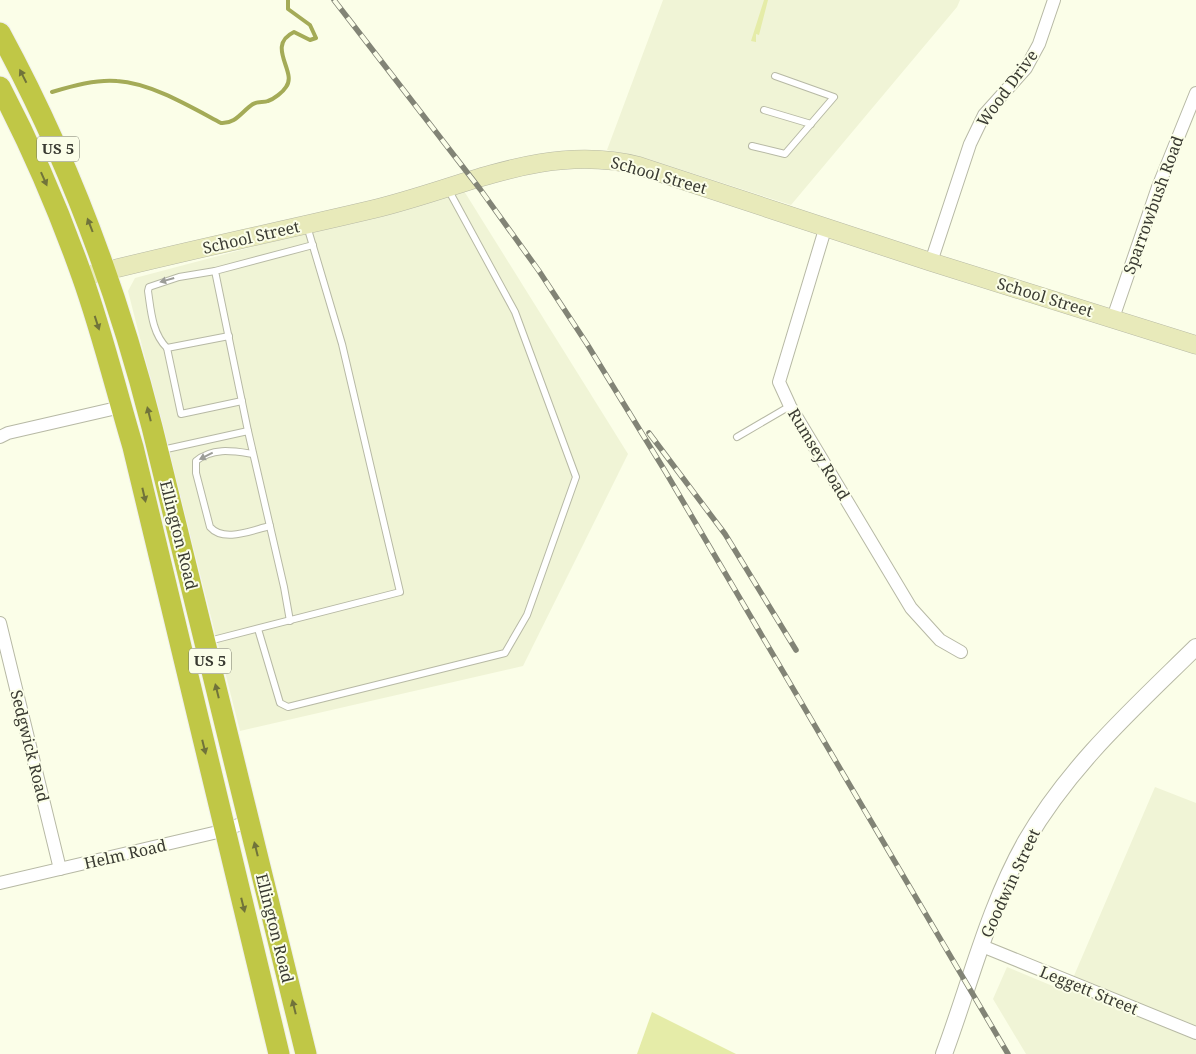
<svg xmlns="http://www.w3.org/2000/svg" width="1196" height="1054" font-family="'Noto Serif',serif">
	<style>
		.built { fill: #f0f4d6 }
		.green { fill: #e5eca8 }
		.lines { fill: none; stroke-linecap: round; stroke-linejoin: round }
		.stream { stroke: #a4ab57; stroke-width: 4 }
		.service-casing { stroke: #b7b9a5; stroke-width: 8 }
		.minor-casing { stroke: #b7b9a5; stroke-width: 14 }
		.tertiary-casing { stroke: #b7b9a5; stroke-width: 18 }
		.secondary-casing { stroke: #b7b9a5; stroke-width: 19 }
		.trunk-casing { stroke: #efefef; stroke-width: 23 }
		.service { stroke: #fff; stroke-width: 6 }
		.minor { stroke: #fff; stroke-width: 12 }
		.tertiary { stroke: #fff; stroke-width: 16 }
		.secondary { stroke: #e8eaba; stroke-width: 18 }
		.trunk { stroke: #c0c746; stroke-width: 21 }
		.rail-casing { stroke: #828476; stroke-width: 5.5 }
		.rail { stroke: #fbfee8; stroke-width: 4; stroke-dasharray: 11; stroke-linecap: butt }
		.oneway { fill: #70733a }
		.oneway2 { fill: #9c9d98 }
		.labels { text-anchor: middle; stroke-width: 4; stroke-linejoin: round; paint-order: stroke }
		.shield { fill: #fbfee8; stroke: #747669; stroke-width: 1 }
		.shield-label { font-size: 15px; font-weight: bold; fill: #3a3b32 }
		.street-label { font-size: 16px; fill: #3a3b32; stroke: #fbfee8 }
	</style>
	<rect width="100%" height="100%" fill="#fbfee8"/>
	<!-- built -->
	<g class="built">
		<path d="M663,0h297l-3,7 -166,198 -143,-46 -41,-9z"/>
		<path d="M464,191l164,263 -105,212 -283,65 -112,-440 7,-13z"/>
		<path d="M1155,787l41,16v251h-170l-33,-55 14,-32 60,25z"/>
	</g>
	<!-- green -->
	<g class="green">
		<path d="M764,0h4l-9,35 -3,-1v8l-5,-1z"/>
		<path d="M652,1012l84,42h-99z"/>
	</g>
	<g class="lines">
		<!-- stream -->
		<path class="stream" d="M52,92c20,-6 45,-13 65,-11 34,2 74,26 104,42 15,1 21,-12 32,-19 5,-3 11,-1 15,-3 6,-2 15,-9 18,-14 12,-15 -21,-41 8,-55l16,8 6,-2 -6,-13 -22,-16v-9"/>
		<defs>
			<g id="service">
				<path d="M764,110l47,14"/>
				<path d="M752,146l33,8 49,-57 -59,-21"/>
				<path d="M229,336l-62,12 14,66 61,-13"/>
				<path d="M167,348c-15,-15 -16,-37 -19,-57l1,-4 30,-10 36,-6"/>
				<path d="M248,431l-33,-160 98,-26"/>
				<path d="M737,437l53,-31"/>
				<path d="M162,450l86,-19 36,156 6,34"/>
				<path d="M253,454c-20,-3 -40,-7 -57,7v12l14,54c14,16 42,3 60,-1"/>
				<path d="M258,629l22,74 8,4 217,-54 22,-38 49,-138 -61,-165 -67,-123"/>
				<path d="M209,641l191,-49 -58,-248 -35,-118"/>
			</g>
			<g id="minor">
				<path d="M826,226l-47,156 11,24 121,202 29,32 21,12"/>
				<path d="M931,262l39,-118 14,-29 42,-47 13,-24 15,-44"/>
				<path d="M1113,318l45,-131 38,-94"/>
				<path d="M0,437l8,-4 113,-26"/>
				<path d="M0,623l60,246"/>
				<path d="M0,883l222,-52 27,-10"/>
				<path d="M982,946l214,87"/>
			</g>
			<path id="tertiary" d="M944,1054c26,-70 45,-148 82,-213 44,-76 108,-133 170,-194"/>
			<path id="secondary" d="M82,277c97,-25 195,-45 292,-68 88,-21 173,-67 265,-43l292,96 265,83"/>
			<g id="trunk">
				<path d="M0,33c68,125 117,256 152,394l154,627"/>
				<path d="M0,87c32,61 59,124 82,189 20,56 34,114 51,171l146,607"/>
			</g>
		</defs>
		<!-- service casing -->
		<use href="#service" class="service-casing"/>
		<!-- minor casing -->
		<use href="#minor" class="minor-casing"/>
		<!-- tertiary casing -->
		<use href="#tertiary" class="tertiary-casing"/>
		<!-- secondary casing -->
		<use href="#secondary" class="secondary-casing"/>
		<!-- trunk casing -->
		<use href="#trunk" class="trunk-casing"/>
		<!-- service -->
		<use href="#service" class="service"/>
		<!-- minor -->
		<use href="#minor" class="minor"/>
		<!-- tertiary -->
		<use href="#tertiary" class="tertiary"/>
		<!-- secondary -->
		<use href="#secondary" class="secondary"/>
		<!-- trunk -->
		<use href="#trunk" class="trunk"/>
		<defs>
			<g id="rail">
				<path d="M334,0l146,189 59,82 48,73 78,127 343,583"/>
				<path d="M649,433l76,101 71,116"/>
			</g>
		</defs>
		<!-- rail casing -->
		<use href="#rail" class="rail-casing"/>
		<!-- rail -->
		<use href="#rail" class="rail"/>
	</g>
	<!-- one-way arrows -->
	<defs><path id="oneway-solid" d="M-6-.8H1V-3.2L6.5 0L1 3.2V.8H-6Z" transform="scale(1.25)"/></defs>
	<g class="oneway">
		<use href="#oneway-solid" transform="translate(23 76) rotate(-117)"/>
		<use href="#oneway-solid" transform="translate(44 179) rotate(66)"/>
		<use href="#oneway-solid" transform="translate(90 225) rotate(-111)"/>
		<use href="#oneway-solid" transform="translate(97 323) rotate(72)"/>
		<use href="#oneway-solid" transform="translate(149 414) rotate(-104)"/>
		<use href="#oneway-solid" transform="translate(144 495) rotate(77)"/>
		<use href="#oneway-solid" transform="translate(217 691) rotate(-104)"/>
		<use href="#oneway-solid" transform="translate(204 747) rotate(76)"/>
		<use href="#oneway-solid" transform="translate(256 849) rotate(-104)"/>
		<use href="#oneway-solid" transform="translate(243 905) rotate(76)"/>
		<use href="#oneway-solid" transform="translate(294 1007) rotate(-104)"/>
	</g>
	<g class="oneway2">
		<use href="#oneway-solid" transform="translate(167 280) rotate(164)"/>
		<use href="#oneway-solid" transform="translate(206 456) rotate(153)"/>
	</g>
	<g class="labels">
		<!-- shield labels -->
		<g class="shield">
			<rect x="37" y="136.5" width="42" height="25" rx="4"/>
			<rect x="189" y="648.5" width="42" height="25" rx="4"/>
		</g>
		<g class="shield-label">
			<text x="58" y="154">US 5</text>
			<text x="210" y="666">US 5</text>
		</g>
		<!-- street labels -->
		<g class="street-label">
			<text transform="translate(1007 88) rotate(-54)" y="6">Wood Drive</text>
			<text transform="translate(659 175) rotate(16)" y="6">School Street</text>
			<text transform="translate(1153 205) rotate(-70)" y="6">Sparrowbush Road</text>
			<text transform="translate(251 237) rotate(-13)" y="6">School Street</text>
			<text transform="translate(1045 297) rotate(17)" y="6">School Street</text>
			<text transform="translate(819 454) rotate(59)" y="6">Rumsey Road</text>
			<text transform="translate(179 535) rotate(76)" y="6">Ellington Road</text>
			<text transform="translate(30 746) rotate(76)" y="6">Sedgwick Road</text>
			<text transform="translate(125 854) rotate(-13)" y="6">Helm Road</text>
			<text transform="translate(1010 883) rotate(-65)" y="6">Goodwin Street</text>
			<text transform="translate(275 928) rotate(76)" y="6">Ellington Road</text>
			<text transform="translate(1089 990) rotate(22)" y="6">Leggett Street</text>
		</g>
	</g>
</svg>
